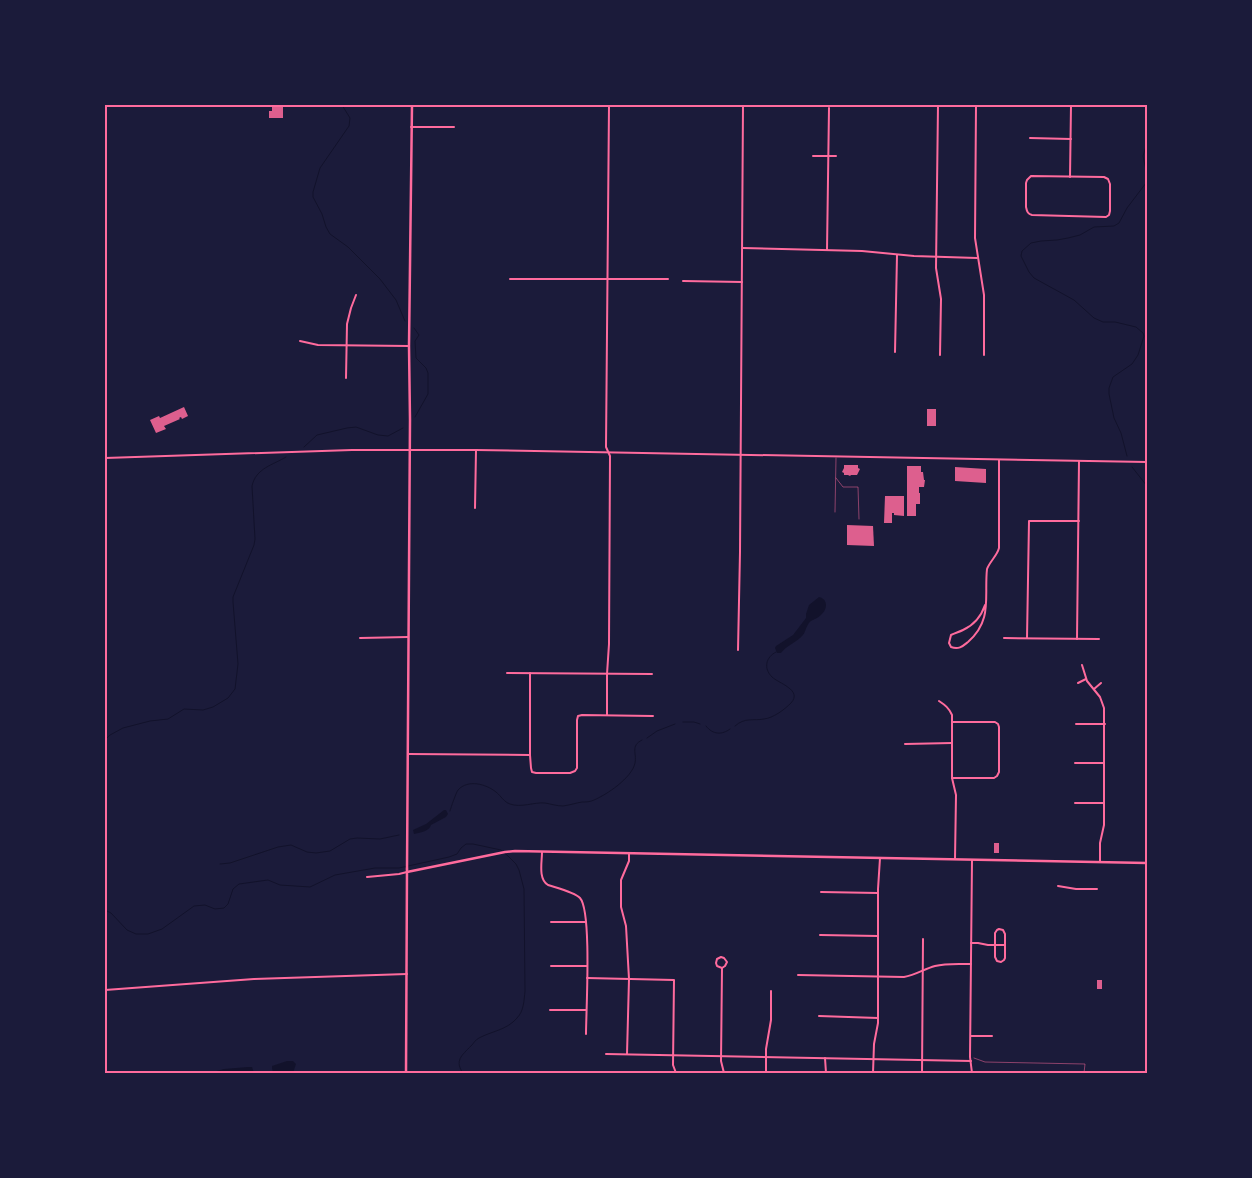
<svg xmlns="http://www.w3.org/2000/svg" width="1252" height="1178" font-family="Bitter,serif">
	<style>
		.water { fill: #12122b }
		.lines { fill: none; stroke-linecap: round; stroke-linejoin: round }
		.stream { stroke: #12122b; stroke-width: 1 }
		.building { fill: #dd5f8e }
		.path { stroke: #ff6b9d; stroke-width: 0.5 }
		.service { stroke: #ff6b9d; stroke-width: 0.5 }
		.minor { stroke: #ff6b9d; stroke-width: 2 }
		.tertiary { stroke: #ff6b9d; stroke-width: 2 }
		.secondary { stroke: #ff6b9d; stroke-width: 2.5 }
		.primary { stroke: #ff6b9d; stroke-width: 2.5 }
		.neatline { fill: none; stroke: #ff6b9d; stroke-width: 2 }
	</style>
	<rect width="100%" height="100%" fill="#1b1b3a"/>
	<!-- water -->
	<g class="water">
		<path d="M819,597c9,2 9,12 2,18 -3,3 -7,4 -10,6 -5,4 -5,10 -8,14 -6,7 -16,10 -22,18h-4l-2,-5 1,-2 17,-11 13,-17v-4l3,-9z"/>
		<path d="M444,810h2l2,4 -2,3 -15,8c-1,6 -12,8 -17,9l-1,-4 13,-6z"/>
		<path d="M287,1061h6l3,3 -3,9h-20l-1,-5v-2z"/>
		<path d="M248,1067h4l2,6h-45l15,-4z"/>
	</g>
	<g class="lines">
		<!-- stream -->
		<g class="stream">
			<path d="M342,105l8,13 -1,8 -29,42 -7,24v5l9,17 4,13 4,7 18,13 32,32 16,21 9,21"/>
			<path d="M414,328l5,7 -4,6 1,17 10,10 2,5v21l-13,23"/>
			<path d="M304,447l13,-12 30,-7 9,-1 22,8 10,1 15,-8"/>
			<path d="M1127,456l-6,-23 -7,-15 -5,-24v-6l4,-11 19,-13 6,-9 6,-19 -1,-3 -7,-6 -21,-5h-12l-9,-4 -20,-18 -40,-22 -5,-6 -8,-16 1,-5 9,-8 10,-2 16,-1 11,-2 12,-3 14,-8 20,-1 5,-3 8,-15 19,-25 1,-8 -4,-19 4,-13"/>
			<path d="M1132,467l15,19"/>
			<path d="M683,722h11l6,2"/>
			<path d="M706,726c7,9 16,9 24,3"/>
			<path d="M735,726c10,-9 18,-5 29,-7 9,-1 20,-9 27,-16 12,-13 -13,-20 -19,-26 -9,-9 -6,-20 4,-25"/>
			<path d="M647,738l10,-7 18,-7"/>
			<path d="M105,740l5,-5 13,-7 27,-7 18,-2 16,-10 19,1 10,-3 15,-9 7,-9 3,-25 -5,-62v-5l21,-52 1,-6 -3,-53c4,-18 21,-21 34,-29"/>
			<path d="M450,811c1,-4 6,-18 8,-21 10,-11 28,-6 38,2 5,4 8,10 14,12 11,4 24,-2 35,-1 6,1 12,3 18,3 7,-1 13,-3 19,-4 4,0 8,0 12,-2 12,-5 38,-22 41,-37 2,-10 -5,-17 7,-23"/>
			<path d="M220,864l10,-1 48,-16 13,-2 16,7 9,1 14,-2 20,-12 7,-1 23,1 19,-4"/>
			<path d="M105,910l6,3 16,17 9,4h12l14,-5 32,-23 11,-1 10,4 9,-1 4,-4 5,-15 6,-5 29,-4 12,5 30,2 25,-12 40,-7h24l50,-11 8,-3 4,-6 5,-4h7l28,6 7,6 8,8 3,6 5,19 1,102c-1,9 -1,20 -8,27 -10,12 -25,13 -38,20 -4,2 -5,5 -8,8 -9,9 -17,15 -8,27"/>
		</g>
	</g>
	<!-- building -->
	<g class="building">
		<path d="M272,105h11v13h-14v-7h3z"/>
		<path d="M184,407l4,9 -6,3 -1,-2 -2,1 1,1 -16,7 2,3 -10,4 -6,-13 9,-4 1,2z"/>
		<rect x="927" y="409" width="9" height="17"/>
		<path d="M844,465h14v3l2,1 -3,6h-6l-1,1 -2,-1h-4v-2l-2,-1 2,-4z"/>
		<path d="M907,466h14v6h2l1,8h1l-1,7h-5v6h1v11h-4v12h-9z"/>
		<path d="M955,467l31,2v14l-31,-2z"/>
		<path d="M885,496h19v20l-10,-1v-2h-2v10h-8z"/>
		<path d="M847,525l26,1 1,20 -27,-1z"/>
		<rect x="994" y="843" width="5" height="10"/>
		<rect x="1097" y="980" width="5" height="9"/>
	</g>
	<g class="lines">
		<!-- path -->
		<path class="path" d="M974,1058l11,4 100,2 -1,9"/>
		<!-- service -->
		<g class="service">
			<path d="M836,478l7,9h15l1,32"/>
			<path d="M835,512l1,-54"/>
		</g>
		<!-- minor -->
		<g class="minor">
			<path d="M938,105l-2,163 5,31 -1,56"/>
			<path d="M976,105l-1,133 9,57v60"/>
			<path d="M411,127h43"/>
			<path d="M1030,138l41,1"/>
			<path d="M813,156h23"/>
			<path d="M1031,176l73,1 4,2 2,5v27l-1,4 -3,2 -74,-2c-4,-1 -5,-3 -6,-8v-24l1,-3z"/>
			<path d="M1070,177l1,-72"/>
			<path d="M743,248l119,3 52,5 63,2"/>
			<path d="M827,250l2,-142"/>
			<path d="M510,279h158"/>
			<path d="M683,281l59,1"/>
			<path d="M300,341l18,4 91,1"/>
			<path d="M895,352l2,-97"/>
			<path d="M346,378l1,-54 4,-16 5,-13"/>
			<path d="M1147,462v-23"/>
			<path d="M475,508l1,-58"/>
			<path d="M985,605c-4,12 -11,20 -22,25 -4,2 -8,3 -12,5l-2,8 2,4c8,3 12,-1 17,-5 25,-22 16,-45 19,-73 3,-8 10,-13 12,-21v-88"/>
			<path d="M360,638l48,-1"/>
			<path d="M1004,638l95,1"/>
			<path d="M1027,638l2,-117h50"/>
			<path d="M1077,639l2,-178"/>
			<path d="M738,650l2,-98 3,-447"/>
			<path d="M1082,665l5,16 13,16 4,11v117l-4,18v19"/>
			<path d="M507,673l145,1"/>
			<path d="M530,673v82l1,13 1,4 4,1h34l5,-2 2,-3v-48l1,-4 4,-1 71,1"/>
			<path d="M1078,683l8,-4"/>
			<path d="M1094,689l7,-6"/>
			<path d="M939,701c6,4 10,7 13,14v63l4,17 -1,64"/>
			<path d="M607,715v-41l2,-30 1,-188 -4,-9 3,-342"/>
			<path d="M1076,724h29"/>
			<path d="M905,744l47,-1"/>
			<path d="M408,754l122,1"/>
			<path d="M1075,763h29"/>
			<path d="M952,778h42l3,-2 2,-4v-45l-1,-3 -3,-2h-43"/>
			<path d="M1075,803h29"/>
			<path d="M542,852c0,10 -4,27 6,33 9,3 26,7 32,13 12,13 6,114 6,136"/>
			<path d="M972,860l-2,197 2,16"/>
			<path d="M367,877l32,-3 8,-2"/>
			<path d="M1058,886l18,3h21"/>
			<path d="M821,892l57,1"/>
			<path d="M551,922h35"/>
			<path d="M999,929l4,1 2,4v24l-1,2 -3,2 -4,-1 -2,-4v-24l2,-3z"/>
			<path d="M820,935l58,1"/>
			<path d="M971,943h7l10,2h17"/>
			<path d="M551,966h36"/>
			<path d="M722,968l-5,-2 -1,-3 1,-4 4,-2 3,1 3,4 -2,4 -3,2 -1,93 3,12"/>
			<path d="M798,975l106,2c12,-2 20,-8 31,-11 11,-3 24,-2 36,-2"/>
			<path d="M587,978l87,2 -1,85 3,8"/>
			<path d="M105,990l149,-11 153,-5"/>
			<path d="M550,1010h36"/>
			<path d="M819,1016l59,2"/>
			<path d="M971,1036h21"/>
			<path d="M606,1054l365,7"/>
			<path d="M627,1054l2,-75 -3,-53 -5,-19v-27l8,-19v-8"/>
			<path d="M825,1058l1,15"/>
			<path d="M766,1073v-24l5,-29v-29"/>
			<path d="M873,1073l1,-29 4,-21v-134l2,-31"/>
			<path d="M922,1073l1,-134"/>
		</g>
		<!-- tertiary -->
		<path class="tertiary" d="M105,458l247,-8h124l671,12"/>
		<!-- secondary -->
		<path class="secondary" d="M407,869l3,-449 -1,-74 3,-241"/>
		<!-- primary -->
		<g class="primary">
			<path d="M407,872l98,-20 10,-1 632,12"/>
			<path d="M406,1073l1,-204"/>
		</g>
	</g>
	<!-- border -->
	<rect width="1252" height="1178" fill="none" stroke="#1b1b3a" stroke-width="212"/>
	<rect x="106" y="106" width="1040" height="966" class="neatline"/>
</svg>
